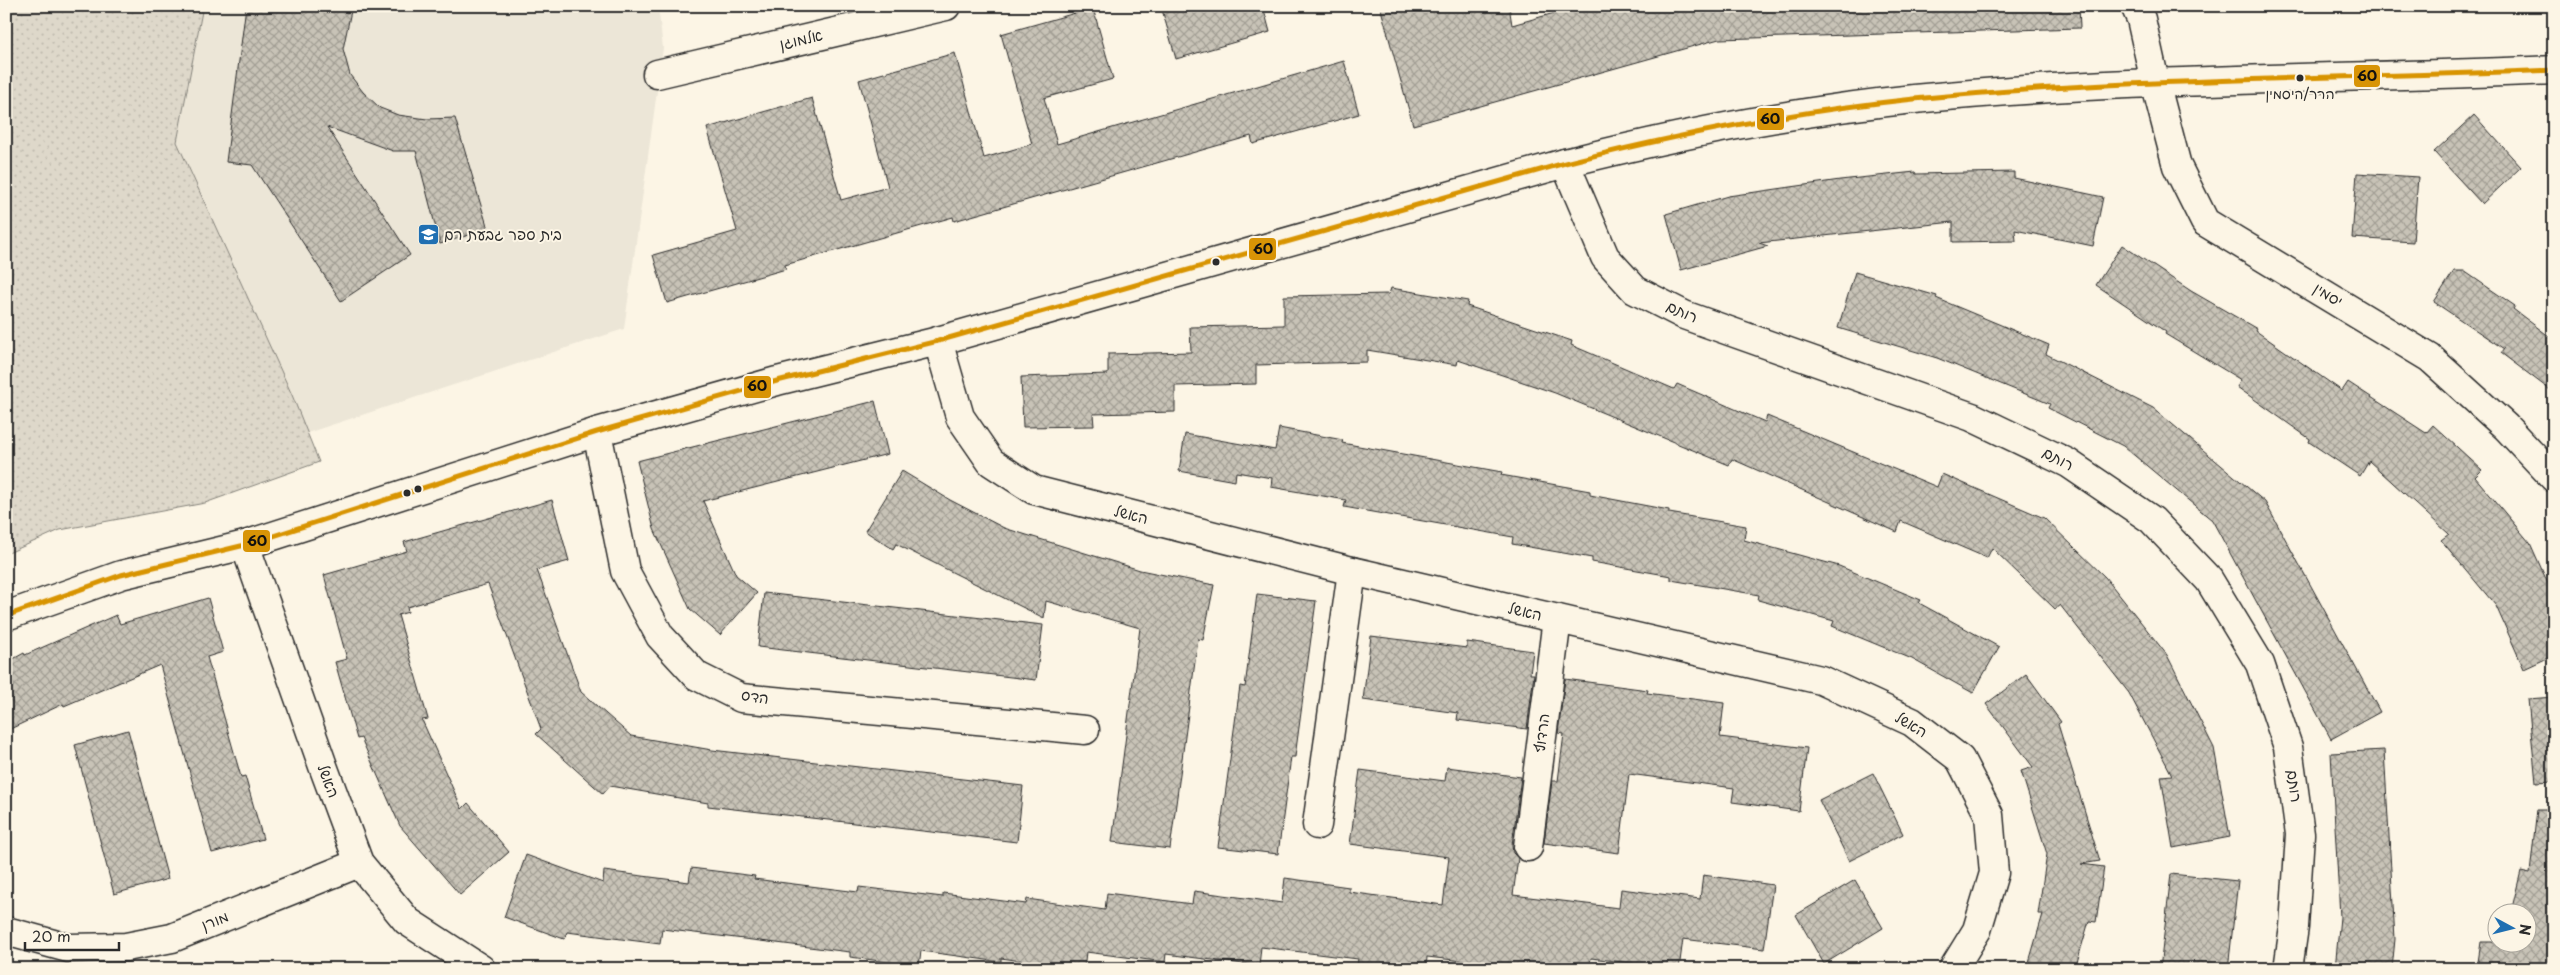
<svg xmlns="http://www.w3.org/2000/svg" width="2560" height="975" font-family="'Playpen Sans','Playpen Sans Hebrew',sans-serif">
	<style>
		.built { fill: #ece6d7 }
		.grass { fill: url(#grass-dots); stroke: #84827a }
		.building { fill: url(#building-cross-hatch); stroke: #2b2b2b }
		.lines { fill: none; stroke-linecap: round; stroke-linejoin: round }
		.minor-casing { stroke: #2b2b2b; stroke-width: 31 }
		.minor { stroke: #fcf5e5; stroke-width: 28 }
		.bus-1-casing { stroke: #fcf5e5; stroke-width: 9 }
		.bus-1 { stroke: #d89406; stroke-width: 5 }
		.bus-dot { fill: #2b2b2b; stroke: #fcf5e5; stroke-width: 2 }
		.labels { text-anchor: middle; stroke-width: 4; stroke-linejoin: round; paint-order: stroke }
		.bus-label { font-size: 14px; fill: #2b2b2b; stroke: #fcf5e5 }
		.street-label { font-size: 15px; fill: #2b2b2b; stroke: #fcf5e5 }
		.poi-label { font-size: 15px; fill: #2b2b2b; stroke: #fcf5e5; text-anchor: start }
		.line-badge { stroke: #fcf5e5; stroke-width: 2 }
		.pale-badge-label { font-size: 14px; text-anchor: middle; font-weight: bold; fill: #111 }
	</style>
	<defs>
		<pattern id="grass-dots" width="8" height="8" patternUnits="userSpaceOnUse" patternTransform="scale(1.25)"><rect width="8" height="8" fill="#ded8ca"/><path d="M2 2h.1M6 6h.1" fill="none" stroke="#bfbaae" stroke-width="1.8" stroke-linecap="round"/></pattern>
		<pattern id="building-cross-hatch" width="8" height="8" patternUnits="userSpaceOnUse" patternTransform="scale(1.25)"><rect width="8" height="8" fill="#c8c3b7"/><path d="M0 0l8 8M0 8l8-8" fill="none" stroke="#a39f95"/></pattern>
	</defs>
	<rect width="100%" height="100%" fill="#fcf5e5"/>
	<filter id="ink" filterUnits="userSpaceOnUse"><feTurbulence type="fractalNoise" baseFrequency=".02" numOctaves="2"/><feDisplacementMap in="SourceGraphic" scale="10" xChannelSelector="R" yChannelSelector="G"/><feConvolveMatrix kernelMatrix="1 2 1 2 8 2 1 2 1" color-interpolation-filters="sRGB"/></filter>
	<g filter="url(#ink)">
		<!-- built -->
		<path class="built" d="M203,6h455l5,42 -39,281 -317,104 -130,-291z"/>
		<!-- grass -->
		<path class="grass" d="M6,6h197l-26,136 115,253 27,67 -114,41 -145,27 -54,24z"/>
		<!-- building -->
		<g class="building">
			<path d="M246,6h106l-9,43 7,26 13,17 17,16 18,7 29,4 28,-1 33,111 -48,15 -24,-93h-23l-66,-24 83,128 -69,46 -89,-136 -26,-3z"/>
			<path d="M1161,6h102l7,26 -94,27z"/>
			<path d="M1380,6h129l3,19 67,-19h500l1,22 -361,11 -306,86z"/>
			<path d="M1093,8l20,71 -69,19 13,46 287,-83 15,53 -106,30 -2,-8 -297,85 -1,-4 -168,48 1,4 -119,34 -14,-48 84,-24 -30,-103 105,-30 29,102 47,-13 -29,-107 96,-27 29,105 48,-14 -31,-110z"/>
			<path d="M2474,115l47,52 -39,37 -48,-52z"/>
			<path d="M1915,172l1,2 98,-2v6l89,19 -10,49 -78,-16 1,11 -63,1v-20l-194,21 9,3 -87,24 -15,-56 62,-18 112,-16z"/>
			<path d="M2357,173l61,4 -5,65 -61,-4z"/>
			<path d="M2122,245l69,46 66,38 -1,2 86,60 6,-9 78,51 7,-8 49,45 -7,7 55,66 24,54v58l-30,14 -28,-63 -55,-66 8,-6 -80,-73 -9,15 -51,-34 1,-3 -73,-52 4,-7 -76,-46 1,-2 -70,-47z"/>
			<path d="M2454,271h10l51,35 -2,3 41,31v53l-53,-40 3,-4 -70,-47z"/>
			<path d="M1855,272l82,24 -1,2 113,47 -3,9 107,54 112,94 115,210 -49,27 -119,-219 -89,-74 -75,-38 2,-4 -113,-46 -99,-30z"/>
			<path d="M1391,288l77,13 -1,5 105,35 -1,4 103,44 3,-5 88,38 2,-6 170,71 5,-13 102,44 61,59 62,78 47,93 16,89 -57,11 -12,-72 11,-1 -43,-82 -69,-88 -5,4 -63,-61 -5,10 -86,-37 -4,11 -165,-73 -3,6 -174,-72 -97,-33 -1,5 -90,-15v12l-111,3v19l-81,2v26l-82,2 1,12 -71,1 -2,-50 87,-3v-20l83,-2 -1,-25 94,-2v-29l105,-2z"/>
			<path d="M875,401l13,53 -185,47 33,74 21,18 -37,42 -30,-26 -36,-80 -17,-68z"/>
			<path d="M1279,428l64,12 -1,3 160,29 -1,3 89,16v4l79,15v3l77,13 -2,14 95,26 82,34 -2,3 80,44 -26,46 -61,-34 -80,-33 2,-5 -76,-21 1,-5 -88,-15v-4l-79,-14v-4l-80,-14 1,-7 -169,-30 2,-7 -75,-13 1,-9 -36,-6 -1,9 -56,-10 6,-37 90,16z"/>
			<path d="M902,471l48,29 54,28 136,42 74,15 -11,55 -5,-1 -28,210 -58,-7 28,-214 -94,-27 -2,17 -148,-74 -3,5 -28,-18z"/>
			<path d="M552,500l17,61 -32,9 44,122 50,44 81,14 311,36 -6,56 -309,-36v-3l-98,-17 -7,8 -67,-60 5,-5 -53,-145 -81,23 1,5 -10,3 30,104 -6,1 40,89 6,-6 41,49 -49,43 -60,-69 -39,-88 -4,1 -22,-77 12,-3 -23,-84 83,-24 -3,-9z"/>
			<path d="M764,593l279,32 -7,55 -278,-33z"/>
			<path d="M1257,594l59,7 -21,156h-4l-13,97 -60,-7 22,-161 5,1z"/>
			<path d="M208,598l15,54 -16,5 34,120 4,-1 18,63 -51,14 -52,-188 -96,41 -1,-2 -57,27v-68l18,-10 1,2 91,-40 4,9z"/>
			<path d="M1371,636l96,12v-6l66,9 -3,23h4l-7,55 -70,-9 1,-7 -95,-13z"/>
			<path d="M2026,674l35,48 -3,2 42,137 -19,3 23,3 -8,55 -7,-1 -14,48h-48l16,-55h-5l9,-60 -26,-83 12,-4 -47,-63z"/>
			<path d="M1565,679l83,11 -1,3 77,10 -4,34 87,11 -8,63 -67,-9 2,-14 -105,-14 -10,79 -75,-10 8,-62h6l6,-47 -6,-1z"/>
			<path d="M2554,697v85l-18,1 -8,-84z"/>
			<path d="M128,730l40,149 -54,15 -39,-149z"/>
			<path d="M2384,750l11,189 -3,30h-57l5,-52 -9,-164z"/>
			<path d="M1447,767l74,10 -9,68 1,8 5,5 -5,37 106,13 2,-19 79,10 3,-24 70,10 -9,64 -81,-10 -4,30 -88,-11 -2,11h-55l-107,-12 -1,12h-42l-27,-4 1,-6 -97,-12 -2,19 -93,-12 -1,8 -79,-10 -2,17h-6l-77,-11v4l-80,-11 -2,15 -69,-9v-5l-188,-23 -2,15 -93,-12 -3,7 -60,-22 22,-62 77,28 1,-12 85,11 2,-14 64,8 -1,3 104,13 1,-5 84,10v-4l83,11 1,-5 78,11 2,-17 85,11 2,-13 88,12 3,-25 64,9v5l94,13 6,-48 -99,-13 10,-74 85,11z"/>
			<path d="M1873,773l30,61 -54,27 -30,-61z"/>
			<path d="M2537,809h17v160h-77l4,-27h47v-30h-17l10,-41 9,2z"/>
			<path d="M2171,874l67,7 -10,88h-68z"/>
			<path d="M1855,880l28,48 -59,36 -28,-49z"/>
		</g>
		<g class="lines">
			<defs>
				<g id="minor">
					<path d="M2135,6l6,13 14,63 22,84 28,56 225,136 76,69 48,51"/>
					<path d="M657,74l289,-68"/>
					<path d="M1565,163l40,94 30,33 49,25 288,102 96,46 84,57 57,60 51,84 28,83 12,87 -6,93 -6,42"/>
					<path d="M938,341l22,76 31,45 43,28 318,81 469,109 91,42 48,37 29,56 5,58 -17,57 -24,39"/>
					<path d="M597,432l28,139 35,65 37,40 44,22 344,32"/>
					<path d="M245,545l78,221 36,97 48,58 74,48"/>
					<path d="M6,616l115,-41 124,-30 352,-113 180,-51 161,-40 627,-178c114,-29 231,-52 349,-64 213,-21 426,-20 640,-29"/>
					<path d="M1317,825l35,-254"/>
					<path d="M1528,847l29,-228"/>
					<path d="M6,931l62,17 58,-1 46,-9 187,-75"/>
				</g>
			</defs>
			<!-- minor casing -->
			<use href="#minor" class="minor-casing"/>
			<!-- minor -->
			<use href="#minor" class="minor"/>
			<defs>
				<path id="bus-1" d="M6,616l115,-41 124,-30 352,-113 180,-51 161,-40 627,-178c114,-29 231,-52 349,-64 213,-21 426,-20 640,-29"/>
			</defs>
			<!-- bus-1 casing -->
			<use href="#bus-1" class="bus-1-casing"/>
			<!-- bus-1 -->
			<use href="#bus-1" class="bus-1"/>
		</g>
	</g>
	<!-- icons -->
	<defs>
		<symbol id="school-square" viewBox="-11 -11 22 22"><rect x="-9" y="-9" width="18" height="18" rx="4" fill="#1f6fb2" stroke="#fcf5e5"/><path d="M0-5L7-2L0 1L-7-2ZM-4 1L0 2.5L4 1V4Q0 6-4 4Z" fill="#fff"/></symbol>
	</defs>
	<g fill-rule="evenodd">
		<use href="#school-square" x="416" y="222" width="25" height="25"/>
	</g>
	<!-- markers -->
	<g class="bus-dot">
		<circle cx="2300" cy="78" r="4.5"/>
		<circle cx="1216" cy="262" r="4.5"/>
		<circle cx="418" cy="489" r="4.5"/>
		<circle cx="407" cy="493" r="4.5"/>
	</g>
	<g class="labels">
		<!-- bus labels -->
		<g class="bus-label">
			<text x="2300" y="99">הרר/היסמין</text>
		</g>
		<!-- street labels -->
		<g class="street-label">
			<text transform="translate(801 40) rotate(-13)" y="5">אלמוגן</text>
			<text transform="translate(2328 295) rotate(31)" y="5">יסמין</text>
			<text transform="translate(1682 312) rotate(24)" y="5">רותם</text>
			<text transform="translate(2058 459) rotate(28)" y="5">רותם</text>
			<text transform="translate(1131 515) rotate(14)" y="5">האשל</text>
			<text transform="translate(1525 612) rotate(13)" y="5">האשל</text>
			<text transform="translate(755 697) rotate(9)" y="5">הדס</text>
			<text transform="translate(1911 725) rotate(31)" y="5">האשל</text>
			<text transform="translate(1542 733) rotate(-83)" y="5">הרדוף</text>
			<text transform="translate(328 781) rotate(69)" y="5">האשל</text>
			<text transform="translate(2294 786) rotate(82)" y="5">רותם</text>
			<text transform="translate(215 921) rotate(-22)" y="5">מורן</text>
		</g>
		<!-- poi labels -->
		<g class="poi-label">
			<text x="444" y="240">בית ספר גבעת רם</text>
		</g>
	</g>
	<g class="line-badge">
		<rect x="2353" y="64" width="28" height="24" rx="5" fill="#d89406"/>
		<rect x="1756" y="107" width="29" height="24" rx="5" fill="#d89406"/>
		<rect x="1248" y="237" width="29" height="24" rx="5" fill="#d89406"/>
		<rect x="743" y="375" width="29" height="24" rx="5" fill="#d89406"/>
		<rect x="242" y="529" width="29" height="24" rx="5" fill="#d89406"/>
	</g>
	<g class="pale-badge-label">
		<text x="2367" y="81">60</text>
		<text x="1770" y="124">60</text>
		<text x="1263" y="254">60</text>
		<text x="757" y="391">60</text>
		<text x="257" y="546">60</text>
	</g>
	<!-- margin -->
	<rect width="2560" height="975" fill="none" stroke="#fcf5e5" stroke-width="25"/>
	<rect x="12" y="12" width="2535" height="950" fill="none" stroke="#2b2b2b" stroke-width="2" filter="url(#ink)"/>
	<!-- north arrow -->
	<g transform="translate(2512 928) rotate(97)"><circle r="24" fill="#fcf5e5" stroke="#a8a49b"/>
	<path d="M0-4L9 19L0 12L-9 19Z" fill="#1f6fb2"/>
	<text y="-8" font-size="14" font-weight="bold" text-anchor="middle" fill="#2b2b2b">N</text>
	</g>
	<!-- scale -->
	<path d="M25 942v8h94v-8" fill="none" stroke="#2b2b2b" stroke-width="2.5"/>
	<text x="32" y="942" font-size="15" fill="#2b2b2b" stroke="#fcf5e5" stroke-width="4" paint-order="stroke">20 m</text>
</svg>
